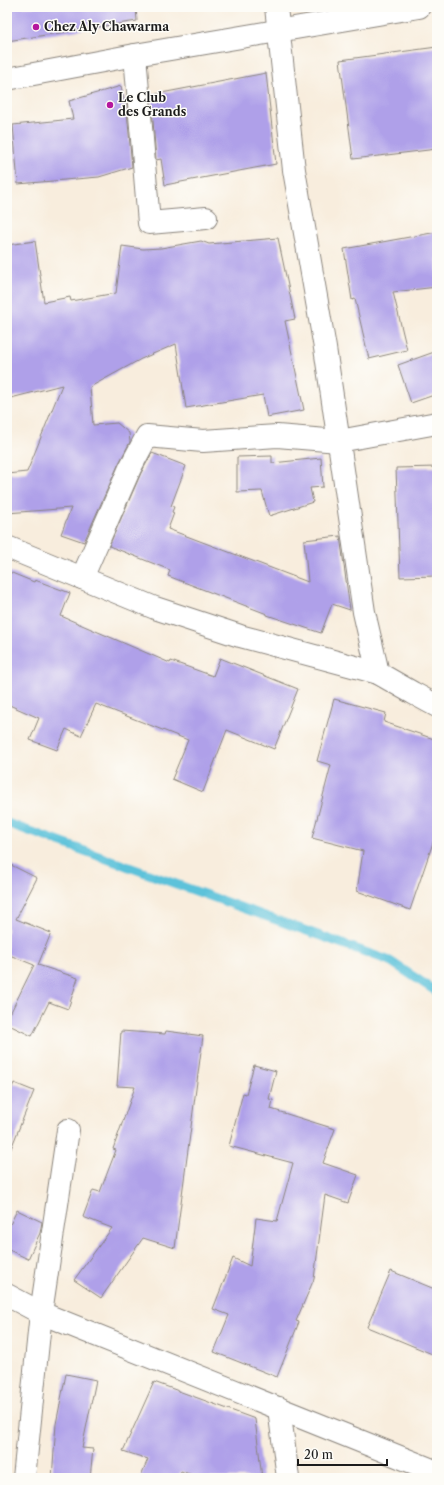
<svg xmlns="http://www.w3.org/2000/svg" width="444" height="1485" font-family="'Libre Caslon Text',serif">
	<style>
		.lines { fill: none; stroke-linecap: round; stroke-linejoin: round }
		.stream { stroke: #5dc2da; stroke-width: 9 }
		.building { fill: #afa0e9 }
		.minor-casing { stroke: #8a847c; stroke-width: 24 }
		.minor { stroke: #fff; stroke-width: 22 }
		.poi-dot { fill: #b5179e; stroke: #fdfcf7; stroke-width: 1.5 }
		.labels { text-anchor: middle; stroke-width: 3; stroke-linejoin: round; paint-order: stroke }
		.poi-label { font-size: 12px; font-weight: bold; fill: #1c1c1c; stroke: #fdfcf7; text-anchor: start }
	</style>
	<rect width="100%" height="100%" fill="#fdfcf7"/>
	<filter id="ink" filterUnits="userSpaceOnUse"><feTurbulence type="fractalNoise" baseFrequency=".025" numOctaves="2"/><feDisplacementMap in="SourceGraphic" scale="8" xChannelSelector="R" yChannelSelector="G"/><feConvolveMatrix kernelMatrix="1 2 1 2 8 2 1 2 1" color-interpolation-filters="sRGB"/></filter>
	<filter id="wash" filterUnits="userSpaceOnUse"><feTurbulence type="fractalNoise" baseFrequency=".012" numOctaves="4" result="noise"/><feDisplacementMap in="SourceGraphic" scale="16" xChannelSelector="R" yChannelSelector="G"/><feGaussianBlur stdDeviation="0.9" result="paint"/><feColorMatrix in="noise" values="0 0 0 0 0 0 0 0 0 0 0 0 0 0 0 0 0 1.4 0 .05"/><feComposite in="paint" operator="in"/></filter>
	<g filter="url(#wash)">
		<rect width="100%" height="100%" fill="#f8eddd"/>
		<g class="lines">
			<!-- stream -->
			<path class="stream" d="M7,823l383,138 47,31"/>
		</g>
		<g id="blocks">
			<!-- building -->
			<g class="building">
				<path d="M7,7h129l1,14 -130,20z"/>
				<path d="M437,47v102l-84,10 -13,-99z"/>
				<path d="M266,73l10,91 -111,21 -4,-26 -5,1 -5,-65z"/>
				<path d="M121,86l3,14h2l6,67 -33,10 -81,7 -5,-59 60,-6 -4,-18z"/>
				<path d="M437,232v55l-44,5 14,58 -38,9 -14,-60 -3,1 -8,-51z"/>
				<path d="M278,238l17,81 -10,2 19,89 -37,7 -4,-22 -77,13 -10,-64 -35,15 -51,28 3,38 24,-2 12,10 1,9 -11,21 -35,79 -23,-8 10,-26 -64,5v-39l20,-2 35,-87 -55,14v-154l28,-4 9,61 26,-5 1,4 45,-8 6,-47 21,3 18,-1 40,-7 8,3z"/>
				<path d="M437,351v43l-26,9 -13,-38z"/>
				<path d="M152,453l34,13 -15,40 3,1 -2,5 2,1 -6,16 140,53 -4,-42 36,-4 10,74 -18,-6 -11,29 -54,-18v-1l-99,-38 2,-6 -61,-24 32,-73z"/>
				<path d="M272,456v7l49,-5 2,29 -13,1 3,14 -44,14 -7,-25 -25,1v-35z"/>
				<path d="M437,467v109l-37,1 -4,-109z"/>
				<path d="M7,571l27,11 1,-2 35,13 -9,23 109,47 1,-2 42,15 7,-18 78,31 -24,60 -47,-19 -24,62 -31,-13 16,-39 -92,-36 -15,32 -15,-7 -9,21 -27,-10 9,-22 -32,-14z"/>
				<path d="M334,699l52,14 -2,9 53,18v91l-27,79 -53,-19 6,-40 -51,-13 19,-73 -14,-4z"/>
				<path d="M7,863l30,15 -21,41 35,14 -13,32 40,13 -10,31 -19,-7 -17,34 -25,-12v-4l27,-55 -27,-11z"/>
				<path d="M121,1031l44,3 1,-3 37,5 -28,212 -32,-10 -42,60 -27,-18 38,-52 -29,-11 10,-27 7,2 16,-42 -3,-1 22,-62 -18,-1z"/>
				<path d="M254,1065l22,6 -7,28 4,1 -2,9 64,20 -12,34 35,12 -10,28 -23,-8 -11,84 -18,42 3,1 -22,55 -63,-25 15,-37 -16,-6 20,-51 17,8 6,-48 21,3 16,-58 -64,-17 14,-53 3,1z"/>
				<path d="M14,1083l20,8 -26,65 -1,-57z"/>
				<path d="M17,1210l25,12 -2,11 -12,26 -21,-10v-18z"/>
				<path d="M391,1271l46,19v66l-70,-29z"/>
				<path d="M66,1374l30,6 -14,68 11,1 -3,29h-38l4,-54z"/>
				<path d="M154,1382l101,37 7,59h-61l-20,-7 -3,7h-38l8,-19 -25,-8z"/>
			</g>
		</g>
	</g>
	<g filter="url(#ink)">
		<use href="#blocks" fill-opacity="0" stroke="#8a847c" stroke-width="1"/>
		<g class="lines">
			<defs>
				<g id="minor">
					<path d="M276,7l18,163 31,178 39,264 14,61"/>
					<path d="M135,55l14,168 57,-5"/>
					<path d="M7,79l128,-24 284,-48"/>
					<path d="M7,547l148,61 85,28 138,37 35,20 24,13"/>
					<path d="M82,578l48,-110 17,-32 56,5 74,-5 62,5 98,-18"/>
					<path d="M7,1295l34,18 396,159"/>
					<path d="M279,1408l9,70"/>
					<path d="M24,1478l17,-165 27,-183"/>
				</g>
			</defs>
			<!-- minor casing -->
			<use href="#minor" class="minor-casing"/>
			<!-- minor -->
			<use href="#minor" class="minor"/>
		</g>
	</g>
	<!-- markers -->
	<g class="poi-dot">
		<circle cx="36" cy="27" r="4"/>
		<circle cx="110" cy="105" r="4"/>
	</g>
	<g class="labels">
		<!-- poi labels -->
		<g class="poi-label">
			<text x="44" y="31">Chez Aly Chawarma</text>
			<text x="118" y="102">Le Club<tspan x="118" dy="14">des Grands</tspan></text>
		</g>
	</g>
	<!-- margin -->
	<rect width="444" height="1485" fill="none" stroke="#fdfcf7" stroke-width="24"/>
	<!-- scale -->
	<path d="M298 1459v6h89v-6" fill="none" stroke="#1c1c1c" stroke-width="2"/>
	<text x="304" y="1459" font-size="12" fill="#1c1c1c" stroke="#fdfcf7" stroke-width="3" paint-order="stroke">20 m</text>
</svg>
